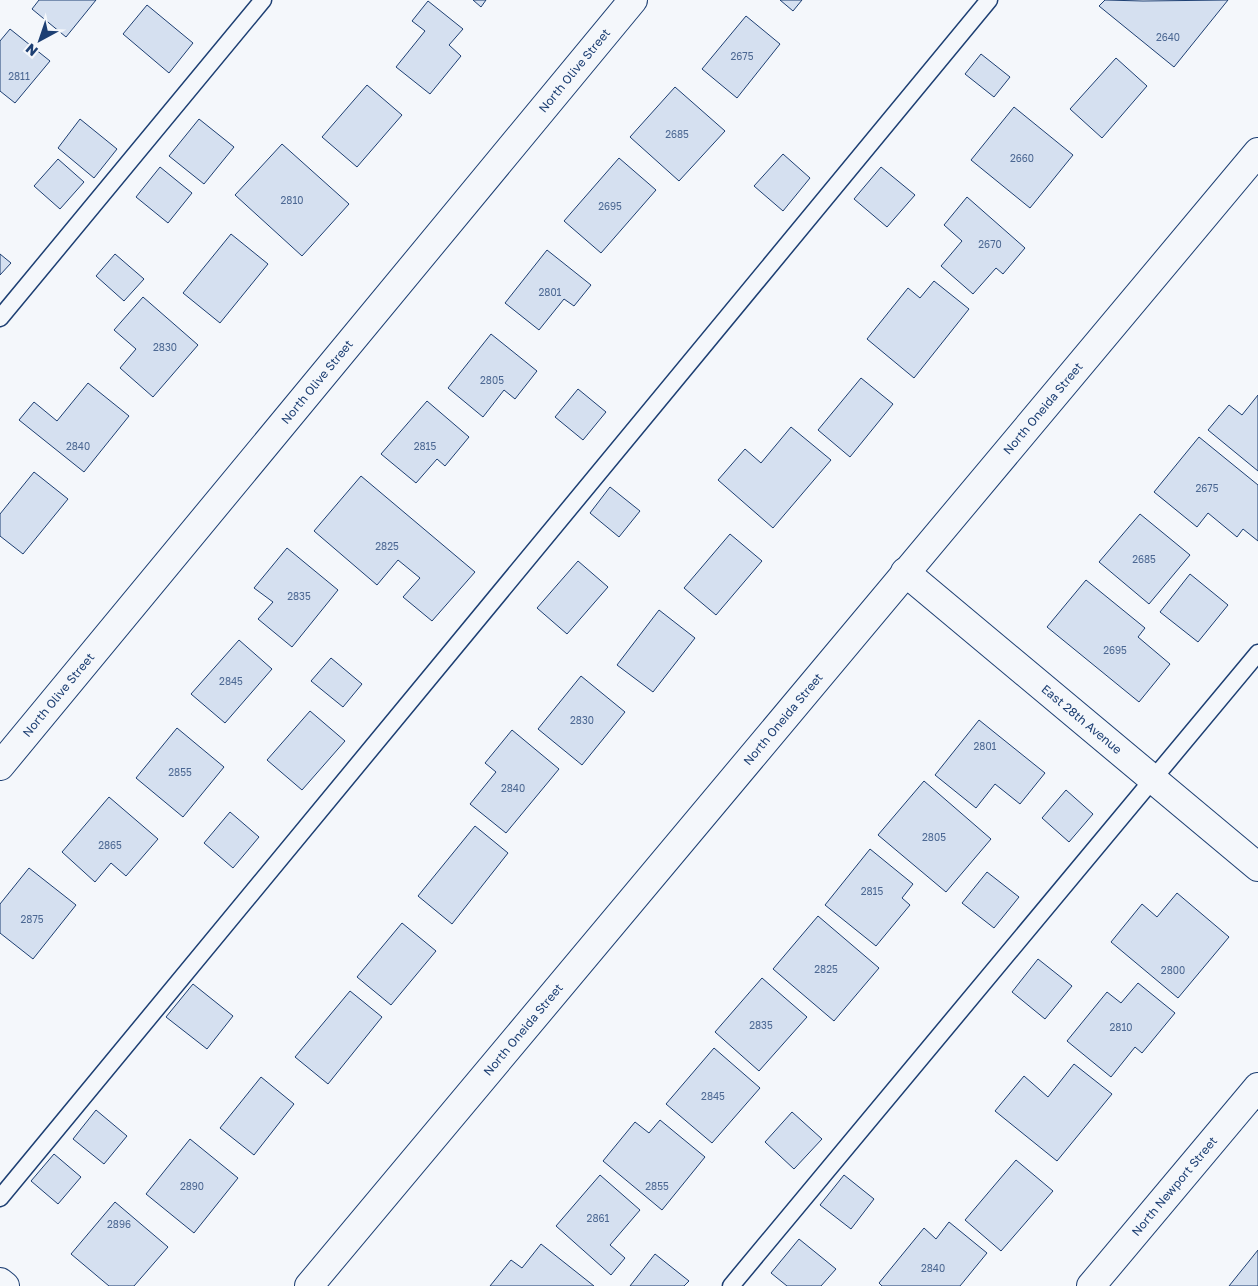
<svg xmlns="http://www.w3.org/2000/svg" width="1258" height="1286" font-family="'Golos Text',sans-serif">
	<style>
		.building { fill: #d5e0f0; stroke: #1d3f73 }
		.lines { fill: none; stroke-linecap: round; stroke-linejoin: round }
		.lane-casing { stroke: #1d3f73; stroke-width: 19 }
		.street-casing { stroke: #1d3f73; stroke-width: 30 }
		.secondary-casing { stroke: #1d3f73; stroke-width: 30 }
		.lane { stroke: #f4f7fb; stroke-width: 16 }
		.street { stroke: #f4f7fb; stroke-width: 28 }
		.secondary { stroke: #f4f7fb; stroke-width: 28 }
		.labels { text-anchor: middle; stroke-width: 4; stroke-linejoin: round; paint-order: stroke }
		.number-label { font-size: 10px; fill: #4b6792 }
		.street-label { font-size: 12px; fill: #1d3f73; stroke: #f4f7fb }
	</style>
	<rect width="100%" height="100%" fill="#f4f7fb"/>
	<!-- building -->
	<g class="building">
		<path d="M39,0h57l-30,37 -34,-28z"/>
		<path d="M473,0h13l-5,7z"/>
		<path d="M780,0h22l-9,11z"/>
		<path d="M1105,0l38,1 85,-1 -54,67 -75,-61z"/>
		<path d="M428,1l35,28 -14,16 12,11 -31,38 -34,-27 29,-36 -13,-10z"/>
		<path d="M147,5l46,38 -24,30 -46,-39z"/>
		<path d="M746,16l34,28 -43,54 -35,-29z"/>
		<path d="M10,29l40,32 -35,42 -15,-12v-50z"/>
		<path d="M981,54l29,23 -16,20 -29,-23z"/>
		<path d="M1116,58l31,28 -45,52 -32,-29z"/>
		<path d="M367,85l35,30 -45,52 -35,-30z"/>
		<path d="M675,87l50,44 -46,50 -49,-44z"/>
		<path d="M1014,107l59,48 -43,53 -59,-48z"/>
		<path d="M80,119l37,30 -23,29 -36,-30z"/>
		<path d="M199,119l35,28 -30,37 -35,-28z"/>
		<path d="M282,144l67,60 -47,52 -67,-61z"/>
		<path d="M783,154l27,24 -27,33 -29,-25z"/>
		<path d="M619,158l37,32 -55,63 -37,-32z"/>
		<path d="M58,159l26,23 -24,27 -26,-23z"/>
		<path d="M160,167l32,26 -24,30 -32,-26z"/>
		<path d="M881,167l34,28 -28,32 -33,-28z"/>
		<path d="M967,197l58,51 -22,26 -7,-6 -23,26 -32,-28 21,-25 -18,-16z"/>
		<path d="M231,234l37,30 -48,59 -37,-30z"/>
		<path d="M547,250l44,35 -17,21 -10,-7 -25,31 -34,-27z"/>
		<path d="M0,254l11,9 -11,12z"/>
		<path d="M115,254l29,25 -20,22 -28,-25z"/>
		<path d="M934,281l35,28 -55,69 -47,-39 41,-51 12,10z"/>
		<path d="M143,297l55,48 -45,52 -33,-29 16,-19 -22,-19z"/>
		<path d="M491,334l46,37 -22,28 -11,-9 -21,27 -35,-29z"/>
		<path d="M861,378l32,26 -43,53 -32,-27z"/>
		<path d="M88,383l41,33 -45,56 -65,-52 15,-18 23,19z"/>
		<path d="M578,389l28,23 -23,28 -28,-23z"/>
		<path d="M1258,395v76l-50,-41 21,-25 13,10z"/>
		<path d="M427,401l42,36 -24,29 -8,-7 -21,24 -35,-29z"/>
		<path d="M791,427l40,33 -58,68 -55,-48 27,-31 16,14z"/>
		<path d="M1199,437l59,48v56l-15,-12 -6,8 -29,-24 -11,14 -43,-35z"/>
		<path d="M34,472l34,27 -45,55 -23,-18v-22z"/>
		<path d="M361,476l114,96 -43,49 -29,-24 17,-19 -22,-18 -21,25 -63,-54z"/>
		<path d="M610,487l30,24 -21,26 -29,-24z"/>
		<path d="M1140,514l50,41 -41,49 -50,-42z"/>
		<path d="M730,534l32,27 -46,54 -32,-27z"/>
		<path d="M287,548l51,42 -46,57 -34,-28 15,-17 -19,-14z"/>
		<path d="M578,561l30,26 -41,47 -30,-26z"/>
		<path d="M1190,574l38,31 -30,37 -38,-30z"/>
		<path d="M1086,580l59,48 -7,9 32,27 -31,38 -92,-75z"/>
		<path d="M659,610l36,28 -42,54 -36,-27z"/>
		<path d="M239,640l33,29 -47,54 -34,-29z"/>
		<path d="M331,658l31,26 -19,23 -32,-26z"/>
		<path d="M581,676l44,36 -43,53 -44,-36z"/>
		<path d="M310,711l35,30 -43,49 -35,-30z"/>
		<path d="M979,720l66,53 -25,31 -25,-20 -19,24 -41,-33z"/>
		<path d="M177,728l47,39 -41,50 -47,-39z"/>
		<path d="M512,730l47,39 -53,64 -36,-29 26,-32 -11,-9z"/>
		<path d="M924,781l67,58 -45,53 -68,-57z"/>
		<path d="M1066,790l27,24 -24,28 -27,-24z"/>
		<path d="M109,797l49,42 -32,37 -15,-13 -16,19 -33,-30z"/>
		<path d="M230,812l29,25 -26,31 -29,-25z"/>
		<path d="M475,826l33,27 -56,71 -34,-28z"/>
		<path d="M870,849l43,35 -11,14 8,7 -34,41 -51,-41z"/>
		<path d="M29,868l47,37 -43,54 -33,-26v-29z"/>
		<path d="M987,872l32,25 -25,31 -32,-25z"/>
		<path d="M1177,893l52,44 -51,61 -67,-56 31,-38 15,13z"/>
		<path d="M818,916l61,52 -45,53 -61,-52z"/>
		<path d="M402,923l34,28 -45,54 -34,-28z"/>
		<path d="M1038,959l34,27 -27,33 -33,-27z"/>
		<path d="M762,978l45,39 -48,54 -44,-39z"/>
		<path d="M1138,983l37,30 -33,40 -7,-6 -24,30 -44,-36 40,-49 14,11z"/>
		<path d="M193,984l40,32 -26,33 -41,-32z"/>
		<path d="M350,991l32,26 -54,67 -33,-27z"/>
		<path d="M714,1048l46,40 -48,55 -46,-39z"/>
		<path d="M1074,1064l38,30 -55,67 -62,-50 29,-35 24,21z"/>
		<path d="M261,1077l33,27 -40,51 -34,-27z"/>
		<path d="M96,1110l31,26 -23,28 -31,-25z"/>
		<path d="M792,1112l30,27 -28,30 -29,-27z"/>
		<path d="M660,1120l45,37 -43,53 -59,-49 32,-39 14,11z"/>
		<path d="M190,1139l48,39 -44,55 -48,-39z"/>
		<path d="M54,1154l27,23 -23,27 -27,-23z"/>
		<path d="M1016,1160l37,31 -52,60 -36,-31z"/>
		<path d="M600,1175l40,35 -30,35 15,13 -14,17 -55,-49z"/>
		<path d="M844,1175l30,24 -23,30 -31,-24z"/>
		<path d="M115,1202l53,45 -34,39h-25l-38,-32z"/>
		<path d="M949,1222l38,31 -27,33h-78l-3,-3 45,-55 12,11z"/>
		<path d="M799,1239l37,30 -15,17h-34l-16,-13z"/>
		<path d="M541,1244l53,42h-104l21,-26 11,8z"/>
		<path d="M1258,1250v36h-29z"/>
		<path d="M655,1254l34,27 -5,5h-54z"/>
	</g>
	<g class="lines">
		<defs>
			<g id="lane">
				<path d="M0,318l263,-318"/>
				<path d="M0,1198l989,-1198"/>
				<path d="M731,1286l527,-633"/>
			</g>
			<g id="street">
				<path id="s1" d="M905,572l353,295"/>
				<path id="s2" d="M0,766l633,-766"/>
				<path id="s3" d="M1091,1286l167,-199"/>
			</g>
			<g id="secondary">
				<path d="M0,1282l5,4"/>
				<path id="s4" d="M309,1286l949,-1134"/>
			</g>
		</defs>
		<!-- lane casing -->
		<use href="#lane" class="lane-casing"/>
		<!-- street casing -->
		<use href="#street" class="street-casing"/>
		<!-- secondary casing -->
		<use href="#secondary" class="secondary-casing"/>
		<!-- lane -->
		<use href="#lane" class="lane"/>
		<!-- street -->
		<use href="#street" class="street"/>
		<!-- secondary -->
		<use href="#secondary" class="secondary"/>
	</g>
	<g class="labels">
		<!-- number labels -->
		<g class="number-label">
			<text x="1168" y="41">2640</text>
			<text x="742" y="60">2675</text>
			<text x="19" y="80">2811</text>
			<text x="677" y="138">2685</text>
			<text x="1022" y="162">2660</text>
			<text x="292" y="204">2810</text>
			<text x="610" y="210">2695</text>
			<text x="990" y="248">2670</text>
			<text x="550" y="296">2801</text>
			<text x="165" y="351">2830</text>
			<text x="492" y="384">2805</text>
			<text x="78" y="450">2840</text>
			<text x="425" y="450">2815</text>
			<text x="1207" y="492">2675</text>
			<text x="387" y="550">2825</text>
			<text x="1144" y="563">2685</text>
			<text x="299" y="600">2835</text>
			<text x="1115" y="654">2695</text>
			<text x="231" y="685">2845</text>
			<text x="582" y="724">2830</text>
			<text x="985" y="750">2801</text>
			<text x="180" y="776">2855</text>
			<text x="513" y="792">2840</text>
			<text x="934" y="841">2805</text>
			<text x="110" y="849">2865</text>
			<text x="872" y="895">2815</text>
			<text x="32" y="923">2875</text>
			<text x="826" y="973">2825</text>
			<text x="1173" y="974">2800</text>
			<text x="761" y="1029">2835</text>
			<text x="1121" y="1031">2810</text>
			<text x="713" y="1100">2845</text>
			<text x="192" y="1190">2890</text>
			<text x="657" y="1190">2855</text>
			<text x="598" y="1222">2861</text>
			<text x="119" y="1228">2896</text>
			<text x="933" y="1272">2840</text>
		</g>
		<!-- street labels -->
		<g class="street-label">
			<text dy="4" stroke="none"><textPath href="#s2" startOffset="902">North Olive Street</textPath></text>
			<text dy="4" stroke="none"><textPath href="#s2" startOffset="498">North Olive Street</textPath></text>
			<text dy="4" stroke="none"><textPath href="#s4" startOffset="1144">North Oneida Street</textPath></text>
			<text dy="4" stroke="none"><textPath href="#s2" startOffset="92">North Olive Street</textPath></text>
			<text dy="4" stroke="none"><textPath href="#s4" startOffset="739">North Oneida Street</textPath></text>
			<text dy="4" stroke="none"><textPath href="#s1" startOffset="230">East 28th Avenue</textPath></text>
			<text dy="4" stroke="none"><textPath href="#s4" startOffset="334">North Oneida Street</textPath></text>
			<text dy="4" stroke="none"><textPath href="#s3" startOffset="130">North Newport Street</textPath></text>
		</g>
	</g>
	<!-- north arrow -->
	<g transform="translate(40 40) rotate(220)" stroke="#f4f7fb" stroke-width="4" paint-order="stroke">
	<path d="M0-4L9 19L0 12L-9 19Z" fill="#1d3f73"/>
	<text y="-8" font-size="14" font-weight="bold" text-anchor="middle" fill="#1d3f73">N</text>
	</g>
</svg>
